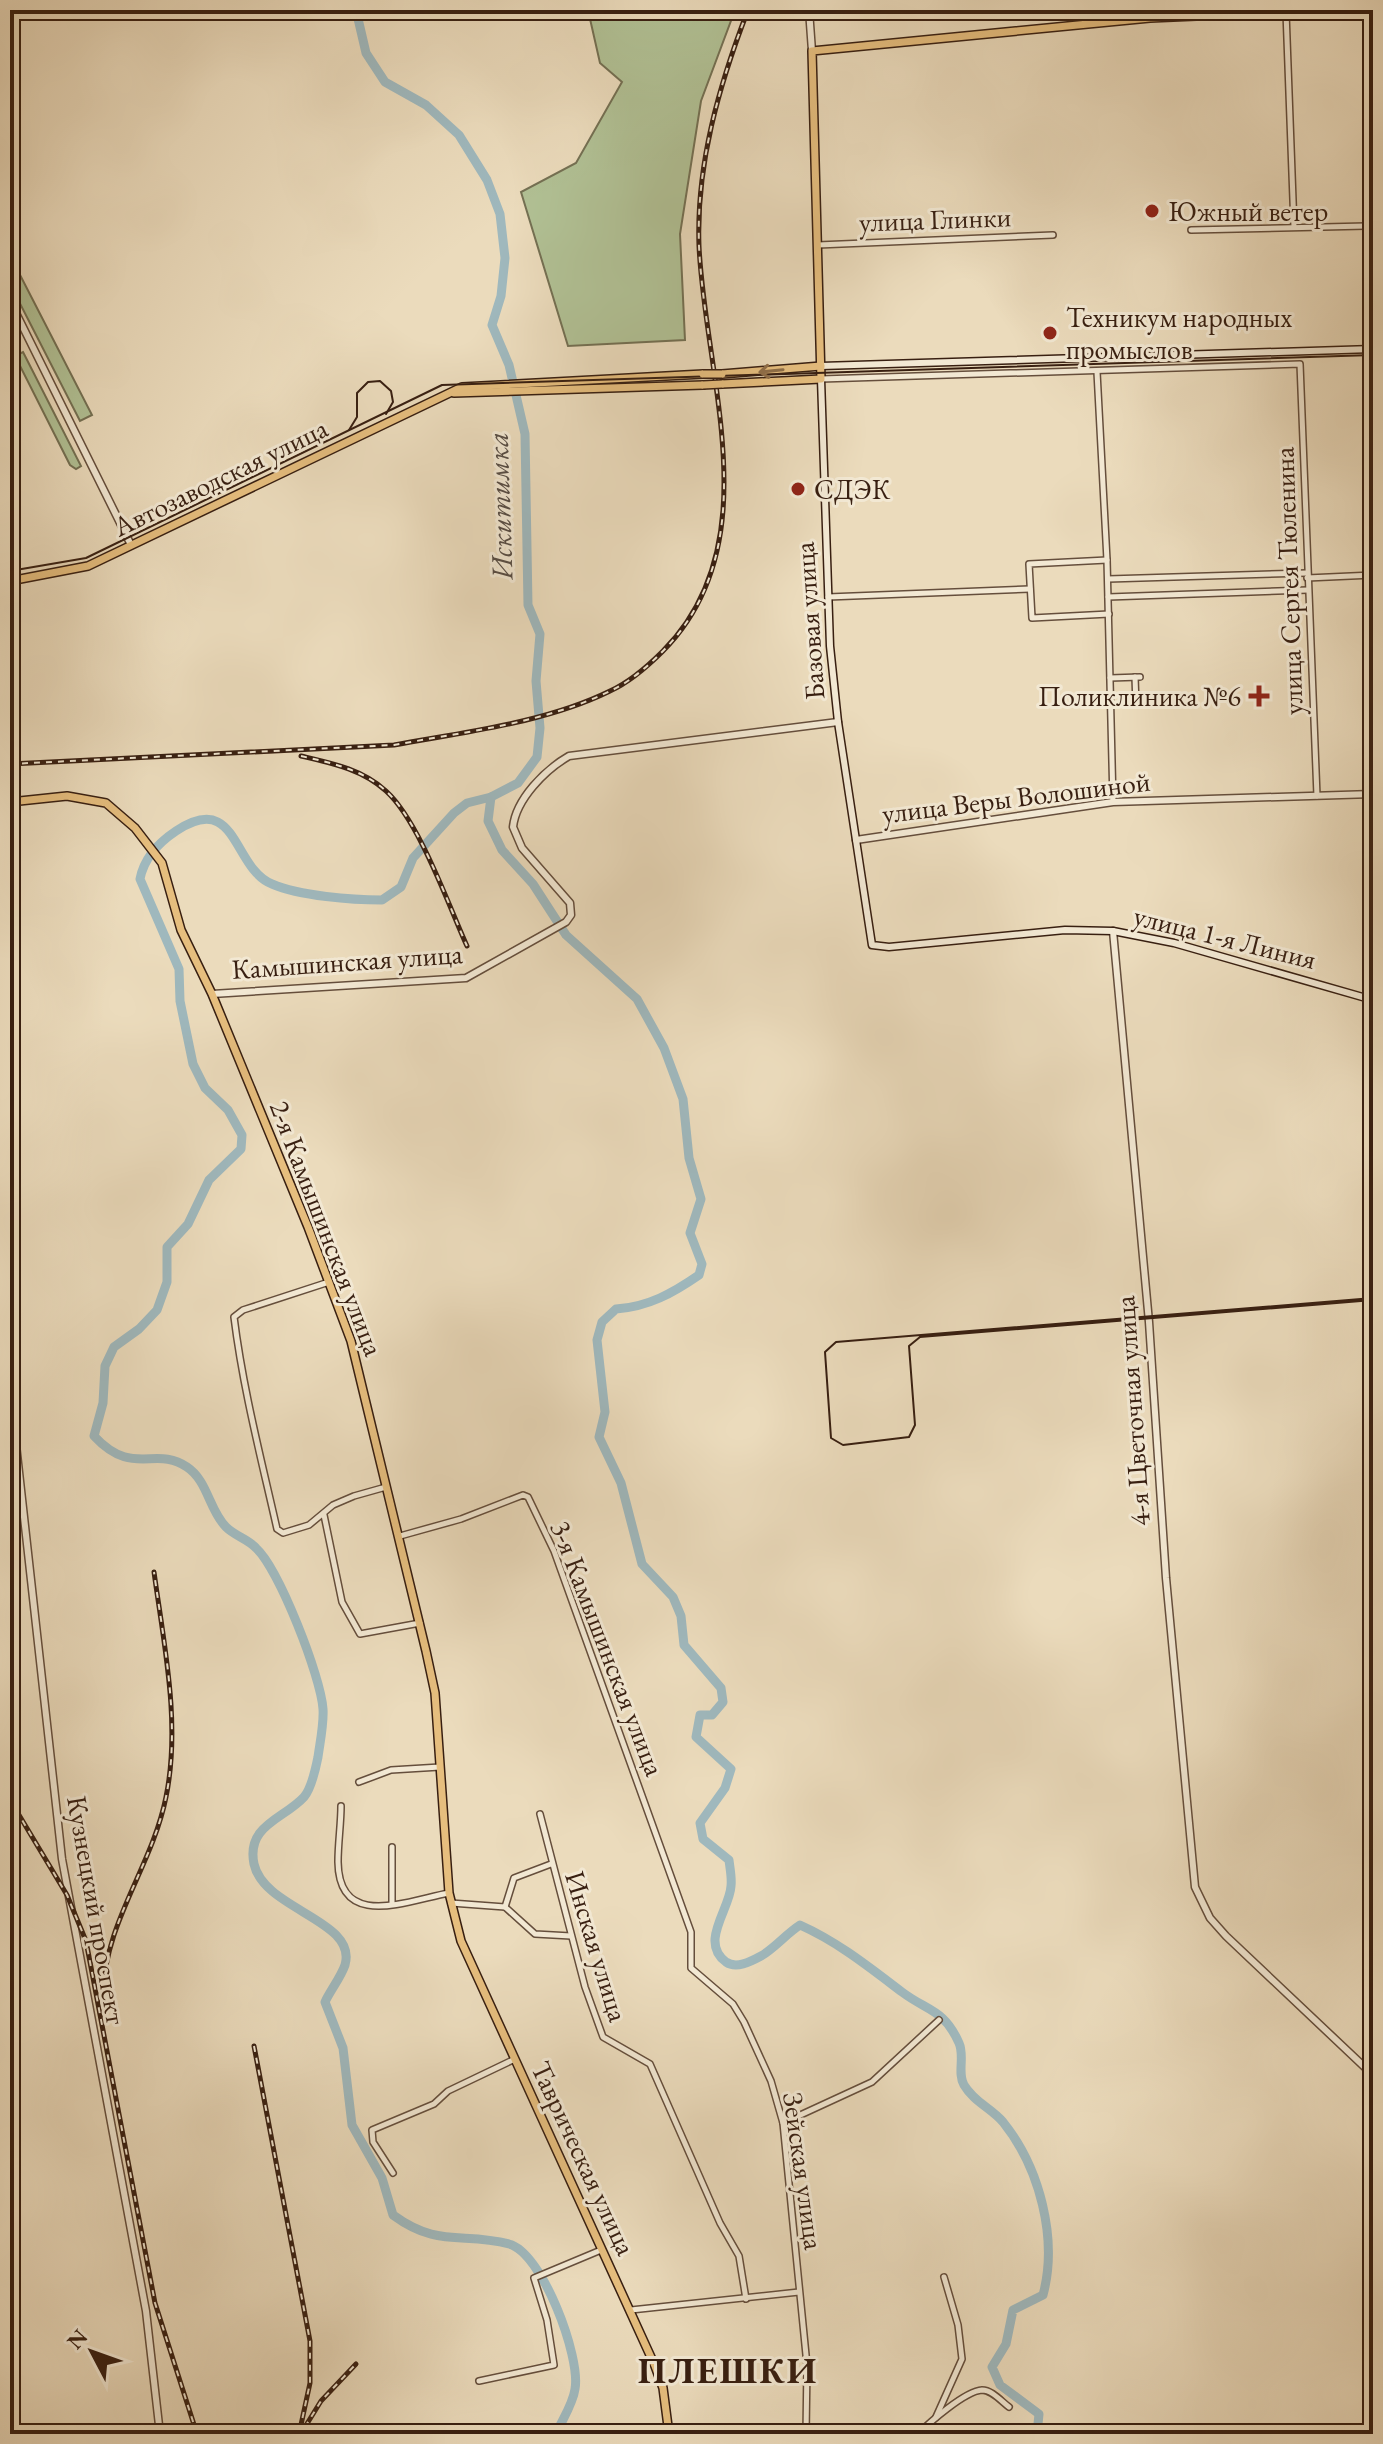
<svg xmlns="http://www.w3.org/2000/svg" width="1383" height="2444" font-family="'EB Garamond',serif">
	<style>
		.green { fill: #b1c195; stroke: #747053; stroke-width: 2 }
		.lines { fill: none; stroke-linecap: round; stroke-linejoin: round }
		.river { stroke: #9fb8bd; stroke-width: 9 }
		.minor-casing { stroke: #654e3c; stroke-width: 8 }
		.tertiary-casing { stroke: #654e3c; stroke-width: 9 }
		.secondary-casing { stroke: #381f11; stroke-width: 9 }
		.primary-casing { stroke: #381f11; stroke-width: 10 }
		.minor { stroke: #f2e8d3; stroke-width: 5 }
		.tertiary { stroke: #f2e8d3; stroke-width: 6 }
		.secondary { stroke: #f2e8d3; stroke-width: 6 }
		.primary { stroke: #e6be7e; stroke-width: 7 }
		.tram { stroke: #381f11; stroke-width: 2 }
		.rail-casing { stroke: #381f11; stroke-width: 5 }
		.rail { stroke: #f2e8d3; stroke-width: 2; stroke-dasharray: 6; stroke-linecap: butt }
		.primary-bridge-casing { stroke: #381f11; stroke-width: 10; stroke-linecap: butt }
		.primary-bridge { stroke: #e6be7e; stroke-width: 7 }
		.oneway { stroke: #8f6e48 }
		.poi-dot { fill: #8f2418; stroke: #f2e8d3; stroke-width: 3 }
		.labels { text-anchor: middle; stroke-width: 6; stroke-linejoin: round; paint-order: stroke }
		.poi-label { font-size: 28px; fill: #381f11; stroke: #f2e8d3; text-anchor: start }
		.street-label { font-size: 28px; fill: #381f11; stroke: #f2e8d3 }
		.water-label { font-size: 30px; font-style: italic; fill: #574d45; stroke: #f2e8d3 }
		.district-label { font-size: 36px; font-weight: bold; letter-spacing: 2px; fill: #381f11; stroke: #f2e8d3 }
	</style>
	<rect width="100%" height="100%" fill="#ebdbbc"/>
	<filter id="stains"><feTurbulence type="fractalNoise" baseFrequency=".0025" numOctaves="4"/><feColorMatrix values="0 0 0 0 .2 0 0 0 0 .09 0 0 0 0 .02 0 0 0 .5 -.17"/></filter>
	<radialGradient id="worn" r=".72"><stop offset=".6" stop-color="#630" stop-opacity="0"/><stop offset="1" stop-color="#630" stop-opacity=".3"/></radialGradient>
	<!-- green -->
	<g class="green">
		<path d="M588,10h147l-34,91 -21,133 5,106 -117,6 -47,-154 55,-29 46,-81 -22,-19z"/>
		<path d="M18,271l74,144 -12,6 -70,-137v-9z"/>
		<path d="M23,352l58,114 -5,3 -6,-4 -55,-109z"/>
	</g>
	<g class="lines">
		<!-- river -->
		<g class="river">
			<path d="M356,10l10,43 19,29 41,23 33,30 28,45 13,34 5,44 -4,38 -9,29 17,40 16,69 3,171 12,29 -4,47 4,47 -3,29 -19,26 -27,14 -24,6 -13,10 -41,45 -12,29 -19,13c-30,0 -82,-4 -110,-16 -40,-16 -34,-94 -96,-53 -18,12 -32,27 -36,48l39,90 1,32 13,63 12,24 23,22 14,25 -1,14 -32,31 -21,44 -21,23v35l-10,28 -18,19 -25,18 -9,19 -2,37 -9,33c39,42 61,9 93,31 21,14 22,43 39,60 9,9 22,12 30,21 23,21 65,129 67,161 1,15 -3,33 -5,48 -2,10 -7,32 -14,40 -20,22 -58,28 -50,67 10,46 104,56 91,101 -4,12 -15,26 -20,37l18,46 9,77 30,53 11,37c45,33 69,17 116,29 33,8 72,113 66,145 -2,15 -13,31 -19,45"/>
			<path d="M491,797l-3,24 14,29 31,34 33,51 71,64 27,49 19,51 6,59 12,41 -11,34 12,31 -3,11c-26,18 -51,32 -83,34l-14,13 -5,18 8,72 -6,25 22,46 21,81 31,33 8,19 3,29 37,43 2,14 -11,13h-12l-4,22 35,32 -6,19 -25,35 3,16 26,21c1,9 3,18 2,26 -1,23 -32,56 -5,76 10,7 24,0 35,-6 14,-8 25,-22 39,-31 38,17 69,42 102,67 25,19 42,17 57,51 6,13 -2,30 5,42 10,17 27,23 39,37 37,46 55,117 40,173l-30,15 -7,34 -14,23 8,18 39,29 -2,20"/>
		</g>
		<defs>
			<g id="minor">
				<path d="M1286,12l8,215"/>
				<path d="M1191,230l175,-4"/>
				<path d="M818,245l235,-10"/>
				<path d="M1097,372l10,188 6,242"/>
				<path d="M821,379l479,-15 17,432"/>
				<path d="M1107,560l-78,4 3,54 77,-4"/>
				<path d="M1307,578l66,-3"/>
				<path d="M1108,579l199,-6"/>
				<path d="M828,597l202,-8"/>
				<path d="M1108,597l200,-7"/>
				<path d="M1135,677l1,28"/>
				<path d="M1110,678l30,-1"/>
				<path d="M329,1282l-86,28 -9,7c9,72 27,141 43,212l6,4 26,-8 24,-20 21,-9 32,-9"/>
				<path d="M324,1515l18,87 18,32 60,-11"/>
				<path d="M400,1536l61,-17 62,-24 5,2 26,54 137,381v36l42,36 11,18 27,59 12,42 24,242 -1,69"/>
				<path d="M359,1782l32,-12 49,-3"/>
				<path d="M341,1806c0,18 -3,37 -3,56 1,68 68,39 111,31"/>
				<path d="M540,1814l45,173 18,50 47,27 70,159 19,33 7,43"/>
				<path d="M392,1847v57"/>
				<path d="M451,1903l54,4 30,27 36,2"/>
				<path d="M505,1907l9,-29 37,-14"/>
				<path d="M783,2123l89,-41 67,-62"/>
				<path d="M393,2173l-20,-31 -1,-12 62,-26 14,-13 67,-32"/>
				<path d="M631,2310l168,-18"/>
				<path d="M479,2381l75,-16 -7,-45 -13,-42 67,-28"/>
				<path d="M936,2417l26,-58 -4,-34 -14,-48"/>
				<path d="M918,2434c11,-11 47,-43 64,-44 10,0 19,11 27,17"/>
			</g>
			<g id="tertiary">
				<path d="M809,10l3,41"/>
				<path d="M10,301l121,244"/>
				<path d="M856,840l257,-38 260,-8"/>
				<path d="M1113,931l36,391 17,256 29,309 15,31 16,18 147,139"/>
				<path d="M212,994l254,-16 100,-56 5,-7 -1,-12 -48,-55 -9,-21c3,-28 32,-57 56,-71l269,-34"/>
				<path d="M10,1391l52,468 84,452 14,123"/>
			</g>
			<g id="secondary">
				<path d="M821,366l552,-17"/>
				<path d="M821,379l9,267 8,76 34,223 17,2 176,-17 48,1 61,12 199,57"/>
			</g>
			<g id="primary">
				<path d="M722,374l99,-8"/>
				<path d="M722,384l99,-5 -9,-328 338,-33 186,-8"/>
				<path d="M454,393l249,-8"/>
				<path d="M10,581l78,-15 374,-179 241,-13"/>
				<path d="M10,802l57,-6 39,7 29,25 27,35 19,67 31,64 96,233 43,114 75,310 9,42 14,200 12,48 194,425 8,22 6,46"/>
			</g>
		</defs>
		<!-- minor casing -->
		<use href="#minor" class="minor-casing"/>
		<!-- tertiary casing -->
		<use href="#tertiary" class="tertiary-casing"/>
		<!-- secondary casing -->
		<use href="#secondary" class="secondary-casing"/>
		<!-- primary casing -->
		<use href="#primary" class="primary-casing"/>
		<!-- minor -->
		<use href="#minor" class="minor"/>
		<!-- tertiary -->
		<use href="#tertiary" class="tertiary"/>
		<!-- secondary -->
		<use href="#secondary" class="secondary"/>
		<!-- primary -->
		<use href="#primary" class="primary"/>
		<!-- tram -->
		<g class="tram">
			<path d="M349,430l8,-13v-24l11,-11 12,-1 11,10 2,11 -7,12"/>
			<path d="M10,571l76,-13 356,-173 931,-30"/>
			<path d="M1373,1298l-537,44 -11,10 6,86 12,7 66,-8 6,-12 -6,-79 11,-9 453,-37"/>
		</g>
		<defs>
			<g id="rail">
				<path d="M301,756c30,7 61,13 85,35 33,30 62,113 81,155"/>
				<path d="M10,764l384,-19c70,-13 151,-22 216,-54 20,-9 38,-25 53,-40 107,-108 42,-272 36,-405 -3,-81 20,-161 49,-236"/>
				<path d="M10,1800l57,95 19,46 69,362 42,131"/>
				<path d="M103,1994c2,-73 49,-127 63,-197 15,-73 -2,-152 -12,-225"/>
				<path d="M254,2046l56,295v42l-11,51"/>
				<path d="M305,2427l16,-26 35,-37"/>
			</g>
		</defs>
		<!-- rail casing -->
		<use href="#rail" class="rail-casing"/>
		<!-- rail -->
		<use href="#rail" class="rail"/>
		<defs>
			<g id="primary-bridge">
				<path d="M703,374h19"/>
				<path d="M703,385l19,-1"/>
			</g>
		</defs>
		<!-- primary-bridge casing -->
		<use href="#primary-bridge" class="primary-bridge-casing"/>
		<!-- primary-bridge -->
		<use href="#primary-bridge" class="primary-bridge"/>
	</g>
	<!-- one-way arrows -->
	<defs><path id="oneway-shaft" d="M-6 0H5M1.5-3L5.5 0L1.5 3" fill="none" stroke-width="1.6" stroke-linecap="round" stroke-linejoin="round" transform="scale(2)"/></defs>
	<use class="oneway" href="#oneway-shaft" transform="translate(771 371) rotate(174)"/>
	<!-- markers -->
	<g class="poi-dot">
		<circle cx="1152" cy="211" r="8"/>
		<circle cx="1050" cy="333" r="8"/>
		<circle cx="798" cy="489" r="8"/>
		<path d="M1255 684h8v8h8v8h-8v8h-8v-8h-8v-8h8z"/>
	</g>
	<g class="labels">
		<!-- poi labels -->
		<g class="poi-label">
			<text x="1168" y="221">Южный ветер</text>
			<text x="1066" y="327">Техникум народных<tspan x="1066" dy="32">промыслов</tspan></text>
			<text x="814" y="499">СДЭК</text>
			<text x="1241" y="706" text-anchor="end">Поликлиника №6</text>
		</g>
		<!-- street labels -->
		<g class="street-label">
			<text transform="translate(935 219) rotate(-2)" y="10">улица Глинки</text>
			<text transform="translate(220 477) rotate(-26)" y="10">Автозаводская улица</text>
			<text transform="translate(1288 581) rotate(-92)" y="10">улица Сергея Тюленина</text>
			<text transform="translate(809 621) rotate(-94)" y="10">Базовая улица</text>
			<text transform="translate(1016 797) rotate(-7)" y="10">улица Веры Волошиной</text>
			<text transform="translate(1225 937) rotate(14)" y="10">улица 1-я Линия</text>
			<text transform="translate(347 961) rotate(-4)" y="10">Камышинская улица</text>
			<text transform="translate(327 1228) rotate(69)" y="10">2-я Камышинская улица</text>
			<text transform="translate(1132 1411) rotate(-94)" y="10">4-я Цветочная улица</text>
			<text transform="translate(608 1648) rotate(69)" y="10">3-я Камышинская улица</text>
			<text transform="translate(97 1910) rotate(80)" y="10">Кузнецкий проспект</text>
			<text transform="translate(597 1946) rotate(73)" y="10">Инская улица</text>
			<text transform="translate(584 2158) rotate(65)" y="10">Таврическая улица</text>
			<text transform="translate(804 2171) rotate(82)" y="10">Зейская улица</text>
		</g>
		<!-- water labels -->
		<g class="water-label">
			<text transform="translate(500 506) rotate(-92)" y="10">Искитимка</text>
		</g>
		<!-- district labels -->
		<g class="district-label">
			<text x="728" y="2383">ПЛЕШКИ</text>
		</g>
	</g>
	<!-- margin -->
	<rect width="1383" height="2444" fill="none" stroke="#ebdbbc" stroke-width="40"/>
	<rect x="12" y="12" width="1359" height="2420" fill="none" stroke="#381f11" stroke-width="4"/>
	<rect x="20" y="20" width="1343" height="2404" fill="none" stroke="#381f11" stroke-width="2"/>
	<!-- north arrow -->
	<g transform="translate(92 2352) rotate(311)" stroke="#f2e8d3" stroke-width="6" paint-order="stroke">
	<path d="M0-6L14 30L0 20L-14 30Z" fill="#381f11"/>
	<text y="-12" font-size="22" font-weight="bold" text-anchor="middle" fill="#381f11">N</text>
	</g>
	<rect width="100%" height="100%" filter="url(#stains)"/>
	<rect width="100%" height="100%" fill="url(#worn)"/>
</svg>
